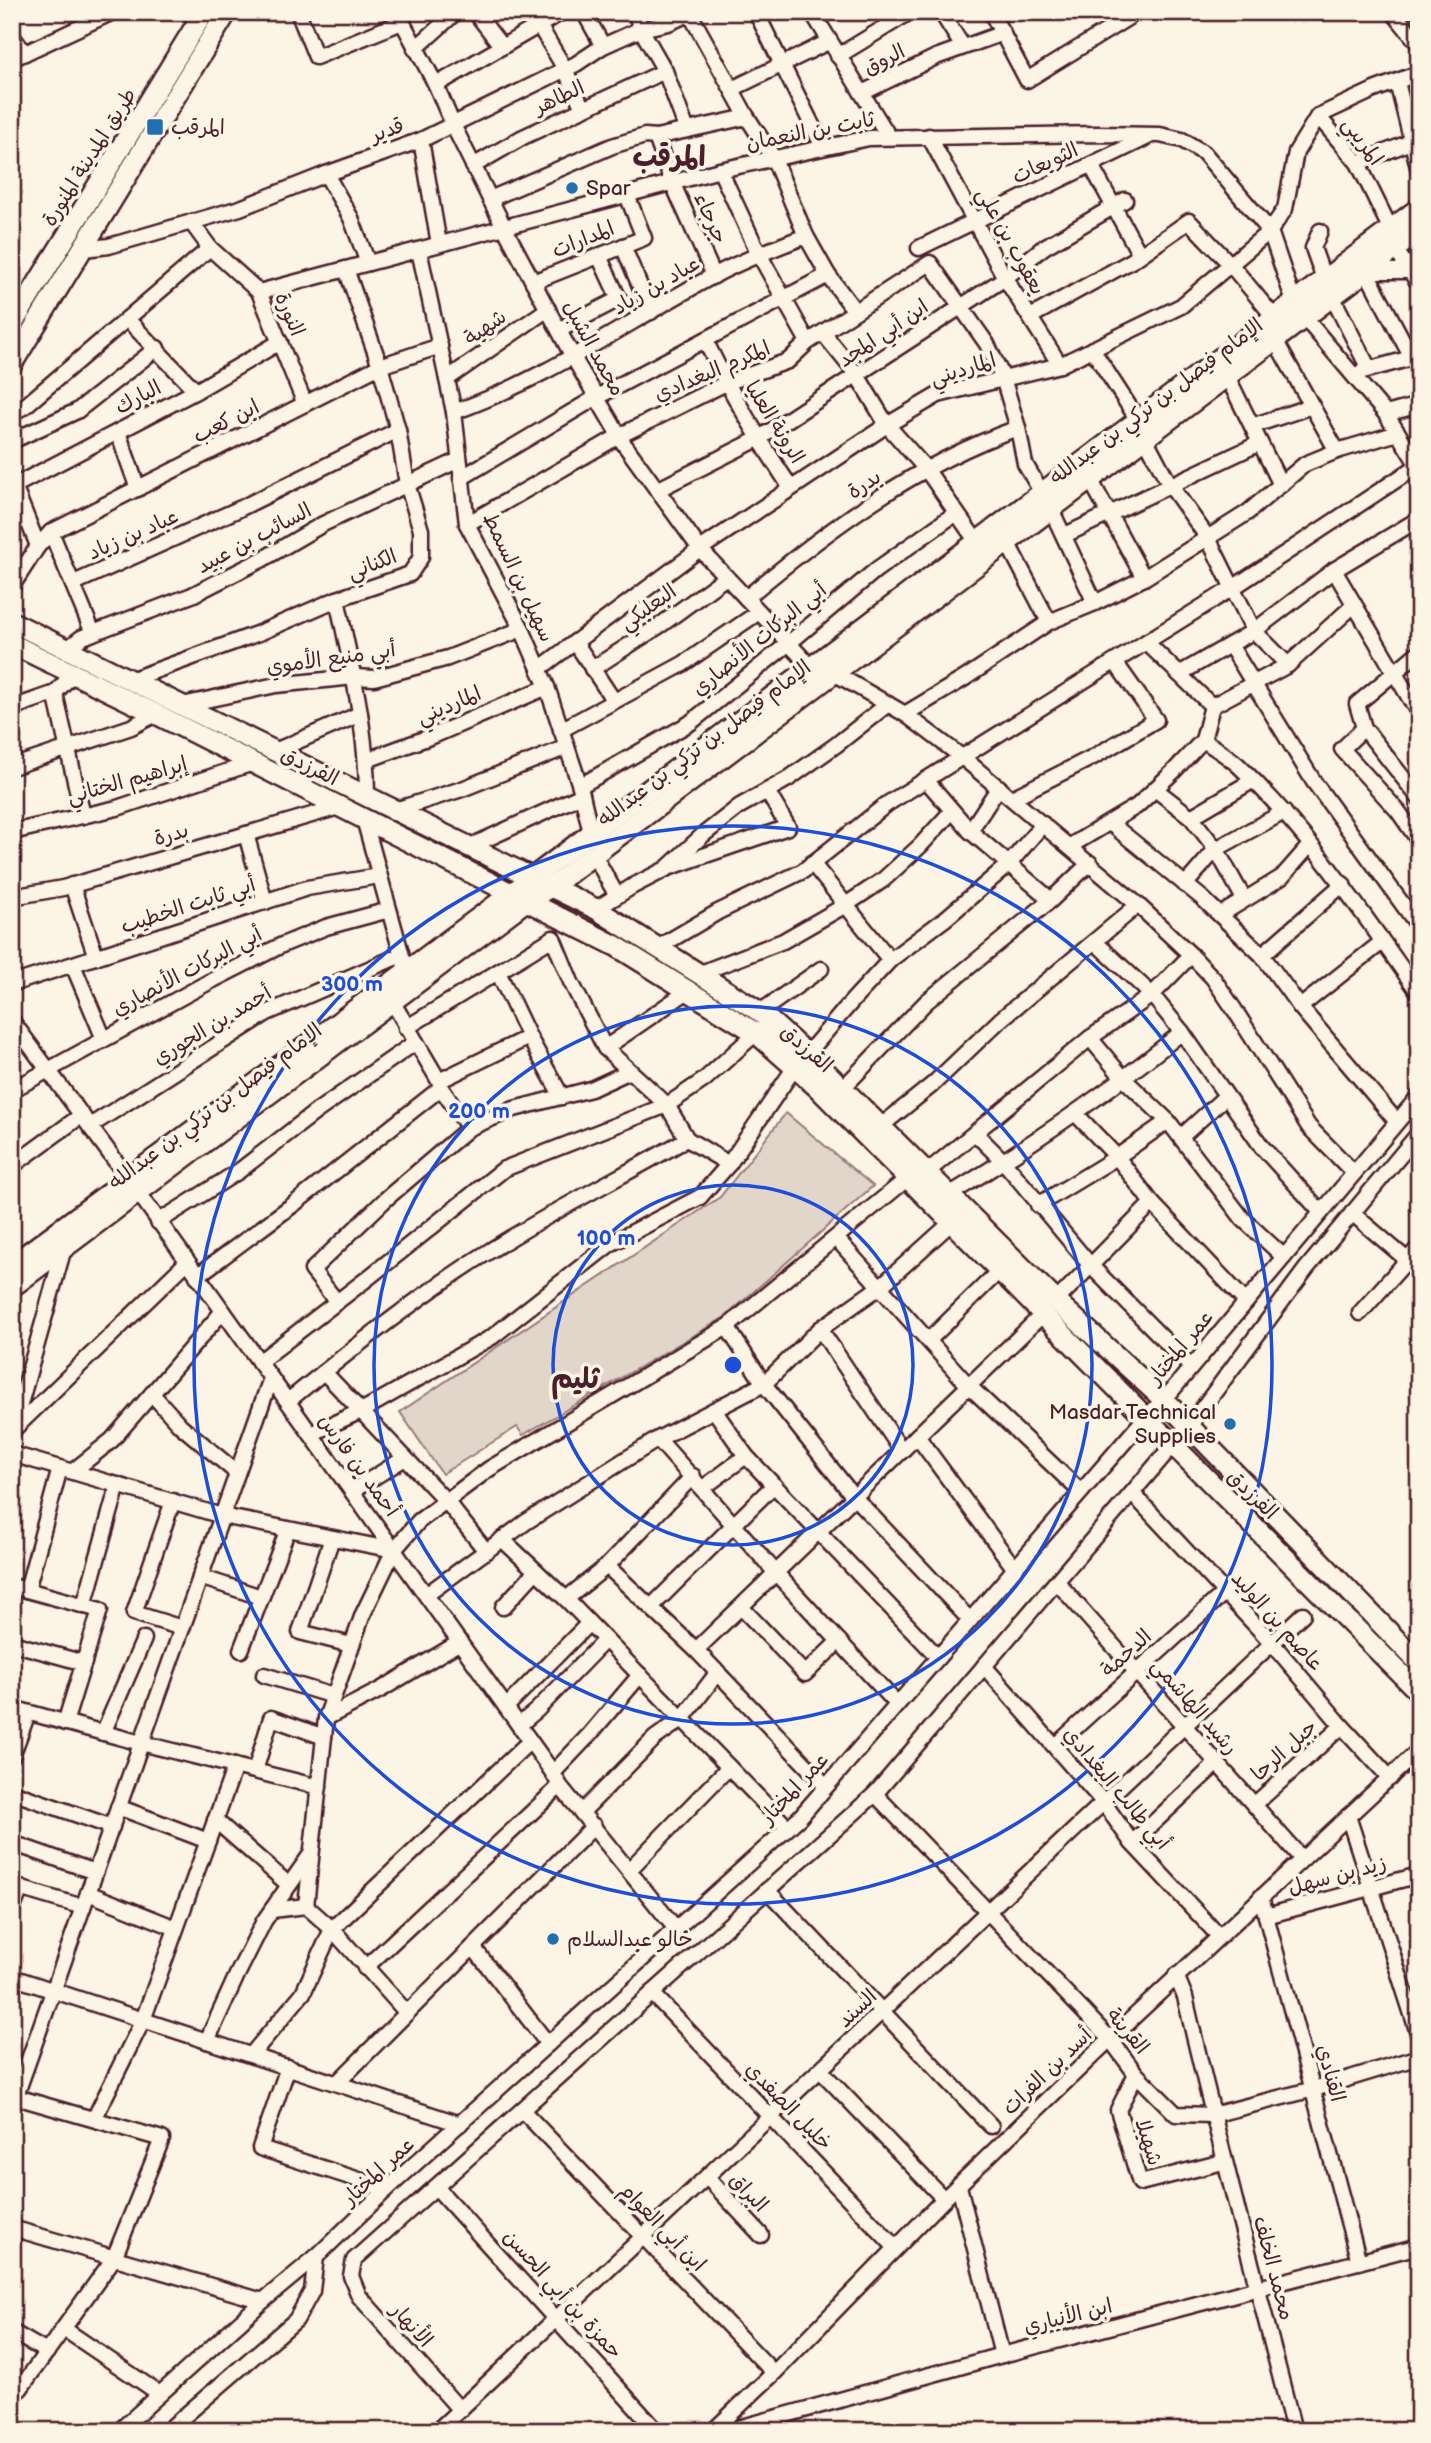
<svg xmlns="http://www.w3.org/2000/svg" width="1431" height="2443" font-family="'Balsamiq Sans','Playpen Sans Arabic',sans-serif">
	<style>
		.green { fill: #e2d5ca; stroke: #967a7a; stroke-width: 2 }
		.lines { fill: none; stroke-linecap: round; stroke-linejoin: round }
		.minor-casing { stroke: #4a1f2b; stroke-width: 19 }
		.major-casing { stroke: #4a1f2b; stroke-width: 24 }
		.minor { stroke: #fcf5e5; stroke-width: 14 }
		.major { stroke: #fcf5e5; stroke-width: 19 }
		.ring { fill: none; stroke: #1d4ed8; stroke-width: 3.5 }
		.poi-dot { fill: #1f6fb2; stroke: #fcf5e5; stroke-width: 2.5 }
		.labels { text-anchor: middle; stroke-width: 7; stroke-linejoin: round; paint-order: stroke }
		.street-label { font-size: 21px; fill: #4a1f2b; stroke: #fcf5e5 }
		.poi-label { font-size: 21px; fill: #4a1f2b; stroke: #fcf5e5; text-anchor: start }
		.district-label { font-size: 28px; font-weight: bold; fill: #4a1f2b; stroke: #fcf5e5 }
		.centre { fill: #1d4ed8; stroke: #fcf5e5; stroke-width: 3.5 }
		.ring-label { font-size: 21px; text-anchor: middle; font-weight: bold; fill: #1d4ed8; stroke: #fcf5e5; stroke-width: 7; stroke-linejoin: round; paint-order: stroke }
	</style>
	<rect width="100%" height="100%" fill="#fcf5e5"/>
	<filter id="ink" filterUnits="userSpaceOnUse"><feTurbulence type="fractalNoise" baseFrequency=".0143" numOctaves="2"/><feDisplacementMap in="SourceGraphic" scale="14" xChannelSelector="R" yChannelSelector="G"/><feConvolveMatrix kernelMatrix="1 2 1 2 8 2 1 2 1" color-interpolation-filters="sRGB"/></filter>
	<g filter="url(#ink)">
		<!-- green -->
		<path class="green" d="M786,1113l87,73 -148,131 -202,118 -6,-8 -75,47 -42,-62 320,-215z"/>
		<g class="lines">
			<defs>
				<g id="minor">
					<path d="M298,12l18,45 86,-35"/>
					<path d="M397,12l39,73 16,38 52,104 69,130 51,87 76,105 111,118"/>
					<path d="M475,12l27,35"/>
					<path d="M531,12l34,57 18,40"/>
					<path d="M584,12l19,34"/>
					<path d="M635,12l6,17 24,42 22,59"/>
					<path d="M689,12l58,105 26,40 33,79 22,39 27,36"/>
					<path d="M756,12l67,135"/>
					<path d="M812,12l77,125"/>
					<path d="M941,12l22,35"/>
					<path d="M991,12l36,68 110,-68"/>
					<path d="M1393,12l26,32"/>
					<path d="M1418,12l1,2"/>
					<path d="M12,36l13,17"/>
					<path d="M415,49l41,-37"/>
					<path d="M838,56l72,-44"/>
					<path d="M12,59l101,-47"/>
					<path d="M1397,82l22,89"/>
					<path d="M436,85l126,-73"/>
					<path d="M732,89l96,-47"/>
					<path d="M862,93l74,-36 67,-24"/>
					<path d="M1318,116l40,47 33,67"/>
					<path d="M929,136l76,142 55,87"/>
					<path d="M656,137l16,45 42,94"/>
					<path d="M421,140l18,104"/>
					<path d="M1358,163l60,-24"/>
					<path d="M1091,165l49,90"/>
					<path d="M473,166l50,-29 142,-66"/>
					<path d="M720,170l39,84 49,88"/>
					<path d="M326,174l25,44 17,45"/>
					<path d="M490,199l122,-53 33,-10 11,1 91,-20"/>
					<path d="M191,222l19,26 49,44 46,112"/>
					<path d="M1320,231l-7,17 11,31"/>
					<path d="M623,246l28,66"/>
					<path d="M919,248l229,-111"/>
					<path d="M84,249l25,-3 131,-38 86,-34 95,-34 155,-76 27,-18 38,-17 27,-6 21,-9"/>
					<path d="M1395,249l24,35"/>
					<path d="M419,250l35,162 13,112 55,105 25,58 33,99 11,47"/>
					<path d="M533,282l111,-44 -17,-43"/>
					<path d="M259,292l461,-122 149,-32 228,-4 63,1 22,5 22,13 66,78 24,71"/>
					<path d="M1332,296l37,73"/>
					<path d="M1030,317l103,-57 56,-39 42,44 43,52"/>
					<path d="M1304,317l82,97 33,53"/>
					<path d="M127,319l69,72"/>
					<path d="M559,330l60,-31 -20,-43"/>
					<path d="M823,333l34,42 30,50 39,44 51,73"/>
					<path d="M705,340c25,52 54,100 86,148"/>
					<path d="M1275,340l62,111"/>
					<path d="M1092,349l46,71"/>
					<path d="M1412,358l-46,-87h44l9,-3"/>
					<path d="M1363,371l56,-15"/>
					<path d="M1227,376l54,109"/>
					<path d="M447,379l101,-70"/>
					<path d="M454,412c93,-33 173,-90 259,-136 30,-16 61,-28 93,-40"/>
					<path d="M12,413l13,-7 185,-158"/>
					<path d="M1386,414l33,-9"/>
					<path d="M1252,426l60,-20"/>
					<path d="M118,432l20,57"/>
					<path d="M1145,438l25,47 38,53 46,93 34,34"/>
					<path d="M12,441l65,-30 80,-63"/>
					<path d="M461,478l136,-81 231,-122"/>
					<path d="M1090,479l54,99"/>
					<path d="M12,481l26,65"/>
					<path d="M14,486l182,-95 84,-49"/>
					<path d="M657,490l101,-51 247,-161 39,-31 81,-47"/>
					<path d="M1051,509l44,94"/>
					<path d="M467,524l152,-88 107,-53 62,-22 20,-19 122,-79 57,81 16,34 15,50 7,36 17,29"/>
					<path d="M12,525l14,-7"/>
					<path d="M51,532l42,101"/>
					<path d="M1065,535l195,-92"/>
					<path d="M1007,542l42,80"/>
					<path d="M1334,570l85,144"/>
					<path d="M74,583l165,-74 159,-79"/>
					<path d="M12,586l26,-40 13,-14 329,-166 60,-20"/>
					<path d="M746,598c81,-68 171,-135 272,-170"/>
					<path d="M337,599c14,65 30,130 30,197"/>
					<path d="M575,642l39,59"/>
					<path d="M1230,645l84,137 105,145"/>
					<path d="M67,649l14,-11 12,-5 99,-38 71,-36 60,-35 136,-64"/>
					<path d="M539,669l161,-120 187,-124 51,-30 122,-30 121,-59 89,-75 15,-22 11,-57 22,-36 56,-26 45,-17"/>
					<path d="M592,669l70,-45 64,-47"/>
					<path d="M834,673l71,41 57,43 176,148 53,50 22,23 21,31 75,118 45,46"/>
					<path d="M1179,674l75,-43 80,-61 85,-51"/>
					<path d="M130,680l129,-47 78,-34 73,-25 11,-17v-27l-14,-46 -9,-54 -18,-64 -34,-97"/>
					<path d="M55,693l28,123"/>
					<path d="M182,705l94,-20 78,-8 20,1 74,-20 74,-29"/>
					<path d="M1212,706l76,-41 66,-60"/>
					<path d="M12,708l43,-15 17,-18"/>
					<path d="M905,714l60,-36 84,-56 46,-19 49,-25 103,-65 58,-49 32,-13 61,-18"/>
					<path d="M1364,728l-7,-24 62,-52"/>
					<path d="M561,730l122,-66 76,-52"/>
					<path d="M1203,740c12,8 25,16 35,25 71,67 125,149 181,228"/>
					<path d="M275,751l85,-37"/>
					<path d="M367,760l68,-25 112,-48"/>
					<path d="M12,767l119,-40 25,-13"/>
					<path d="M926,780l44,51 81,69"/>
					<path d="M580,786l110,-63 99,-80 87,-73 80,-57"/>
					<path d="M1155,789l36,28 25,32 28,50"/>
					<path d="M1012,798l83,-42 61,-36 -41,-58"/>
					<path d="M1419,798l-55,-70 -22,21 56,62 21,30"/>
					<path d="M395,810l67,-21 105,-42"/>
					<path d="M1191,817l61,-36"/>
					<path d="M364,819l40,144"/>
					<path d="M1110,823l92,75 60,57 38,52 97,115"/>
					<path d="M970,831l29,-44"/>
					<path d="M12,832l105,-24 136,-45"/>
					<path d="M246,834l19,68"/>
					<path d="M1070,846l67,-40 36,-34 30,-32 9,-34 -66,-64"/>
					<path d="M469,847l113,-52"/>
					<path d="M594,855l23,41"/>
					<path d="M812,863l78,97"/>
					<path d="M671,867l117,-40 -21,-36"/>
					<path d="M72,885l24,72"/>
					<path d="M1185,885l31,-36 68,-37"/>
					<path d="M12,897l51,-9 276,-81"/>
					<path d="M596,909l37,-23 33,-17 37,-34 37,-29 48,-27 48,-34 52,-41"/>
					<path d="M1220,915l62,-38 28,-32"/>
					<path d="M1095,942l57,53 30,37 80,115 59,65"/>
					<path d="M657,948l61,-36 85,-41 84,-67 347,-217 185,-122"/>
					<path d="M1262,955l81,-71"/>
					<path d="M73,965l31,74"/>
					<path d="M498,972l31,65 33,60"/>
					<path d="M698,974l85,-33 61,-35 39,-26 37,-34 32,-35"/>
					<path d="M12,984l295,-96 72,-12"/>
					<path d="M392,1001l47,80 2,7 28,40"/>
					<path d="M1300,1007l82,-65"/>
					<path d="M760,1012l61,-43"/>
					<path d="M12,1021l116,157 425,595 7,13 116,143"/>
					<path d="M406,1028l147,-90 18,44 34,66 62,57 20,34 42,25"/>
					<path d="M1090,1038l34,41 44,42 75,98 41,38"/>
					<path d="M605,1048l83,-57"/>
					<path d="M807,1054l46,-54 37,-40 55,-41 64,-55 34,-40"/>
					<path d="M439,1081l90,-44"/>
					<path d="M843,1088l83,-86 125,-102 39,-37"/>
					<path d="M12,1090l195,-107 75,-38 44,-18 63,-17"/>
					<path d="M1075,1113l42,44 35,46 94,99"/>
					<path d="M90,1126l177,-113 134,-58"/>
					<path d="M881,1126l51,-41 68,-65 138,-115"/>
					<path d="M975,1133l29,29 87,104 100,101"/>
					<path d="M1181,1137l45,-41"/>
					<path d="M12,1166l70,-51"/>
					<path d="M927,1172l163,-134 62,-43 39,-40"/>
					<path d="M949,1195c82,-50 159,-102 233,-163"/>
					<path d="M1038,1205l79,-48 51,-36"/>
					<path d="M1352,1213l67,57"/>
					<path d="M158,1222l81,-51 78,-60 99,-69"/>
					<path d="M836,1238l133,148 112,106"/>
					<path d="M197,1276l97,-72 147,-116"/>
					<path d="M1056,1301l96,-98"/>
					<path d="M337,1302l-25,-32 75,-72 82,-70 45,-19 77,-20 39,-18"/>
					<path d="M1360,1313l59,-66"/>
					<path d="M727,1327l37,57 90,113 116,123"/>
					<path d="M820,1329l82,122"/>
					<path d="M929,1340l71,-70"/>
					<path d="M259,1362l109,-84 136,-109 163,-64 37,-25 52,-47"/>
					<path d="M324,1372l122,129 40,50"/>
					<path d="M152,1394l28,31 57,48"/>
					<path d="M288,1401c64,-52 130,-105 200,-149 64,-41 133,-75 199,-113"/>
					<path d="M714,1410l32,46 192,201"/>
					<path d="M13,1429l51,-181"/>
					<path d="M12,1431l175,-169"/>
					<path d="M311,1434l50,-23 131,-74 118,-93 90,-47 29,-33 66,-97"/>
					<path d="M917,1436l98,133"/>
					<path d="M658,1439l118,134 121,131"/>
					<path d="M12,1454l210,62 172,34"/>
					<path d="M72,1472l40,-32 111,-129"/>
					<path d="M703,1488l43,-32"/>
					<path d="M352,1491l53,-33"/>
					<path d="M1133,1494l140,150 69,82 48,52"/>
					<path d="M173,1501l-39,112 48,15"/>
					<path d="M332,1538l-32,94 51,13"/>
					<path d="M502,1539l64,60 222,229"/>
					<path d="M607,1566l89,84 130,136"/>
					<path d="M200,1577l61,20"/>
					<path d="M1057,1582l245,277"/>
					<path d="M12,1586l88,24 -35,113"/>
					<path d="M27,1590l33,-122"/>
					<path d="M426,1595l100,-73 132,-83 106,-55 56,-55 61,-43 71,-64"/>
					<path d="M566,1599l41,-33 86,-90"/>
					<path d="M84,1606l34,-121"/>
					<path d="M652,1606l122,-121"/>
					<path d="M503,1607l33,-36"/>
					<path d="M741,1607l64,67 34,-33"/>
					<path d="M12,1643l72,20"/>
					<path d="M241,1650l47,-121"/>
					<path d="M696,1650l347,-336"/>
					<path d="M984,1666l120,137 28,40 87,93"/>
					<path d="M264,1675l69,21"/>
					<path d="M506,1707l83,-84"/>
					<path d="M12,1708l129,35 178,44"/>
					<path d="M326,1718l56,-29 78,-47"/>
					<path d="M519,1725l18,-15 68,-70"/>
					<path d="M103,1733l41,-94"/>
					<path d="M1055,1746l170,-154"/>
					<path d="M12,1756l16,-43"/>
					<path d="M255,1771l16,-53 53,19"/>
					<path d="M553,1773l37,-39 50,-59"/>
					<path d="M12,1792l100,35"/>
					<path d="M875,1794l235,245 26,35 40,40 36,1 102,-26 105,-32"/>
					<path d="M1254,1805l88,-79"/>
					<path d="M118,1807l90,34"/>
					<path d="M582,1812l73,-74 27,-19 36,-47"/>
					<path d="M1348,1816l71,220"/>
					<path d="M215,1820l74,65"/>
					<path d="M12,1843l83,29"/>
					<path d="M1132,1843l85,-80"/>
					<path d="M629,1870l100,-103"/>
					<path d="M12,1886l71,21"/>
					<path d="M767,1890l224,236"/>
					<path d="M88,1893l88,35"/>
					<path d="M1261,1897l98,365"/>
					<path d="M306,1906l20,-188 37,-104 31,-64 25,-29 70,-52 238,-142 181,-149"/>
					<path d="M12,1910l9,-22"/>
					<path d="M1266,1916l153,-41"/>
					<path d="M473,1947l75,97"/>
					<path d="M365,1968l195,-182"/>
					<path d="M1176,1975l9,22c33,145 73,289 109,434"/>
					<path d="M12,1977l448,147"/>
					<path d="M652,1993l244,255"/>
					<path d="M407,2013l-75,-84 198,-188"/>
					<path d="M207,2041l30,-66 27,-54 47,-67"/>
					<path d="M251,2055l52,-62 29,-64 -26,-23 -34,4"/>
					<path d="M288,2067l-28,81 127,41"/>
					<path d="M820,2070l124,129"/>
					<path d="M1136,2074l-18,36 22,73 83,-21"/>
					<path d="M337,2083l257,-257"/>
					<path d="M16,2097l146,42 -48,119 -94,131"/>
					<path d="M12,2107l259,-729"/>
					<path d="M522,2110l252,263"/>
					<path d="M94,2119l49,-99 92,-254"/>
					<path d="M707,2177l54,58"/>
					<path d="M959,2186l43,169"/>
					<path d="M436,2187l221,244"/>
					<path d="M12,2228l251,73"/>
					<path d="M64,2329l96,65"/>
					<path d="M12,2332l35,20"/>
					<path d="M460,2410l-101,-114 -8,-20 3,-16 521,-466 315,-369 116,-156 113,-136"/>
					<path d="M119,2431l144,-130 53,-44 71,-68 413,-372 346,-400 18,-17 255,-304"/>
					<path d="M167,2431l129,-111 16,-29 4,-34"/>
					<path d="M168,2431l13,-3 12,3"/>
					<path d="M437,2431l866,-817"/>
					<path d="M713,2431l61,-58 170,-174 166,-160 309,-289"/>
					<path d="M728,2431l274,-76 417,-109"/>
				</g>
				<g id="major">
					<path d="M12,325l192,-313"/>
					<path d="M12,364l215,-352"/>
					<path d="M12,622l584,287 164,103 63,57 233,232 108,99 255,263"/>
					<path d="M12,644l144,70 460,232 140,87 62,55 601,604"/>
					<path d="M12,1265l520,-387 887,-670"/>
					<path d="M12,1287l514,-386 25,-14 868,-656"/>
				</g>
			</defs>
			<!-- minor casing -->
			<use href="#minor" class="minor-casing"/>
			<!-- major casing -->
			<use href="#major" class="major-casing"/>
			<!-- minor -->
			<use href="#minor" class="minor"/>
			<!-- major -->
			<use href="#major" class="major"/>
		</g>
	</g>
	<!-- distance rings -->
	<g class="ring">
		<circle cx="733" cy="1365" r="180"/>
		<circle cx="733" cy="1365" r="359"/>
		<circle cx="733" cy="1365" r="539"/>
	</g>
	<!-- markers -->
	<g class="poi-dot">
		<rect x="146" y="118" width="18" height="18" rx="3.5"/>
		<circle cx="572" cy="188" r="7"/>
		<circle cx="1230" cy="1424" r="7"/>
		<circle cx="553" cy="1939" r="7"/>
	</g>
	<g class="labels">
		<!-- street labels -->
		<g class="street-label">
			<text transform="translate(884 59) rotate(-26)" y="7">الروق</text>
			<text transform="translate(559 97) rotate(-25)" y="7">الطاهر</text>
			<text transform="translate(387 130) rotate(-20)" y="7">قدير</text>
			<text transform="translate(810 131) rotate(-11)" y="7">ثابت بن النعمان</text>
			<text transform="translate(1363 141) rotate(54)" y="7">المريبي</text>
			<text transform="translate(89 157) rotate(-58)" y="7">طريق المدينة المنورة</text>
			<text transform="translate(1045 163) rotate(-25)" y="7">الثويعات</text>
			<text transform="translate(711 218) rotate(66)" y="7">جرجاء</text>
			<text transform="translate(583 239) rotate(-22)" y="7">المدارات</text>
			<text transform="translate(1011 241) rotate(61)" y="7">يعقوب بن علي</text>
			<text transform="translate(656 285) rotate(-30)" y="7">عباد بن زياد</text>
			<text transform="translate(290 314) rotate(67)" y="7">النورة</text>
			<text transform="translate(485 327) rotate(-35)" y="7">شهية</text>
			<text transform="translate(883 333) rotate(-34)" y="7">ابن أبي المجد</text>
			<text transform="translate(594 348) rotate(61)" y="7">محمد الشبل</text>
			<text transform="translate(963 369) rotate(-17)" y="7">المارديني</text>
			<text transform="translate(712 371) rotate(-23)" y="7">المكرم البغدادي</text>
			<text transform="translate(138 397) rotate(-28)" y="7">البارك</text>
			<text transform="translate(1156 401) rotate(-37)" y="7">الإمام فيصل بن تركي بن عبدالله</text>
			<text transform="translate(226 421) rotate(-27)" y="7">ابن كعب</text>
			<text transform="translate(775 422) rotate(58)" y="7">الرونة العليا</text>
			<text transform="translate(864 484) rotate(-33)" y="7">بدرة</text>
			<text transform="translate(133 534) rotate(-24)" y="7">عباد بن زياد</text>
			<text transform="translate(254 538) rotate(-28)" y="7">السائب بن عبيد</text>
			<text transform="translate(372 564) rotate(-21)" y="7">الكناني</text>
			<text transform="translate(519 577) rotate(65)" y="7">سهيل بن السمط</text>
			<text transform="translate(648 607) rotate(-35)" y="7">البعلبكي</text>
			<text transform="translate(759 639) rotate(-39)" y="7">أبي البركات الأنصاري</text>
			<text transform="translate(331 658) rotate(-8)" y="7">أبي منيع الأموي</text>
			<text transform="translate(449 705) rotate(-23)" y="7">المارديني</text>
			<text transform="translate(704 743) rotate(-37)" y="7">الإمام فيصل بن تركي بن عبدالله</text>
			<text transform="translate(310 766) rotate(27)" y="7">الفرزدق</text>
			<text transform="translate(127 780) rotate(-16)" y="7">إبراهيم الختاني</text>
			<text transform="translate(171 834) rotate(-16)" y="7">بدرة</text>
			<text transform="translate(188 905) rotate(-18)" y="7">أبي ثابت الخطيب</text>
			<text transform="translate(187 971) rotate(-28)" y="7">أبي البركات الأنصاري</text>
			<text transform="translate(212 1025) rotate(-31)" y="7">أحمد بن الجوري</text>
			<text transform="translate(807 1048) rotate(42)" y="7">الفرزدق</text>
			<text transform="translate(215 1106) rotate(-37)" y="7">الإمام فيصل بن تركي بن عبدالله</text>
			<text transform="translate(1180 1347) rotate(-50)" y="7">عمر المختار</text>
			<text transform="translate(359 1465) rotate(54)" y="7">أحمد بن فارس</text>
			<text transform="translate(1253 1494) rotate(45)" y="7">الفرزدق</text>
			<text transform="translate(1278 1621) rotate(48)" y="7">عاصم بن الوليد</text>
			<text transform="translate(1126 1653) rotate(-42)" y="7">الدحمة</text>
			<text transform="translate(1195 1706) rotate(49)" y="7">رشيد الهاشمي</text>
			<text transform="translate(1284 1750) rotate(-42)" y="7">جبل الرحا</text>
			<text transform="translate(794 1788) rotate(-47)" y="7">عمر المختار</text>
			<text transform="translate(1117 1788) rotate(50)" y="7">أبي طالب البغدادي</text>
			<text transform="translate(1337 1875) rotate(-15)" y="7">زيد بن سهل</text>
			<text transform="translate(857 2008) rotate(-43)" y="7">السند</text>
			<text transform="translate(1128 2031) rotate(50)" y="7">القرينة</text>
			<text transform="translate(1047 2071) rotate(-44)" y="7">أسد بن الفرات</text>
			<text transform="translate(1331 2073) rotate(75)" y="7">القنادي</text>
			<text transform="translate(789 2106) rotate(46)" y="7">خليل الصفدي</text>
			<text transform="translate(1149 2142) rotate(73)" y="7">شهيلا</text>
			<text transform="translate(378 2171) rotate(-43)" y="7">عمر المختار</text>
			<text transform="translate(749 2192) rotate(47)" y="7">البراق</text>
			<text transform="translate(663 2227) rotate(46)" y="7">ابن أبي العوام</text>
			<text transform="translate(1274 2268) rotate(75)" y="7">محمد الخلف</text>
			<text transform="translate(563 2294) rotate(48)" y="7">حمزة بن أبي الحسن</text>
			<text transform="translate(1068 2316) rotate(-14)" y="7">ابن الأنباري</text>
			<text transform="translate(412 2325) rotate(48)" y="7">الأنهار</text>
		</g>
		<!-- poi labels -->
		<g class="poi-label">
			<text x="171" y="134">المرقب</text>
			<text x="586" y="195">Spar</text>
			<text x="1216" y="1419" text-anchor="end">Masdar Technical<tspan x="1216" dy="24">Supplies</tspan></text>
			<text x="567" y="1946">خالو عبدالسلام</text>
		</g>
		<!-- district labels -->
		<g class="district-label">
			<text x="669" y="166">المرقب</text>
			<text x="575" y="1388">ثليم</text>
		</g>
	</g>
	<circle cx="733" cy="1365" r="10" class="centre"/>
	<g class="ring-label">
		<text x="352" y="991">300 m</text>
		<text x="479" y="1118">200 m</text>
		<text x="606" y="1245">100 m</text>
	</g>
	<!-- margin -->
	<rect width="1431" height="2443" fill="none" stroke="#fcf5e5" stroke-width="42"/>
	<rect x="21" y="21" width="1389" height="2401" fill="none" stroke="#4a1f2b" stroke-width="2.5" filter="url(#ink)"/>
</svg>
